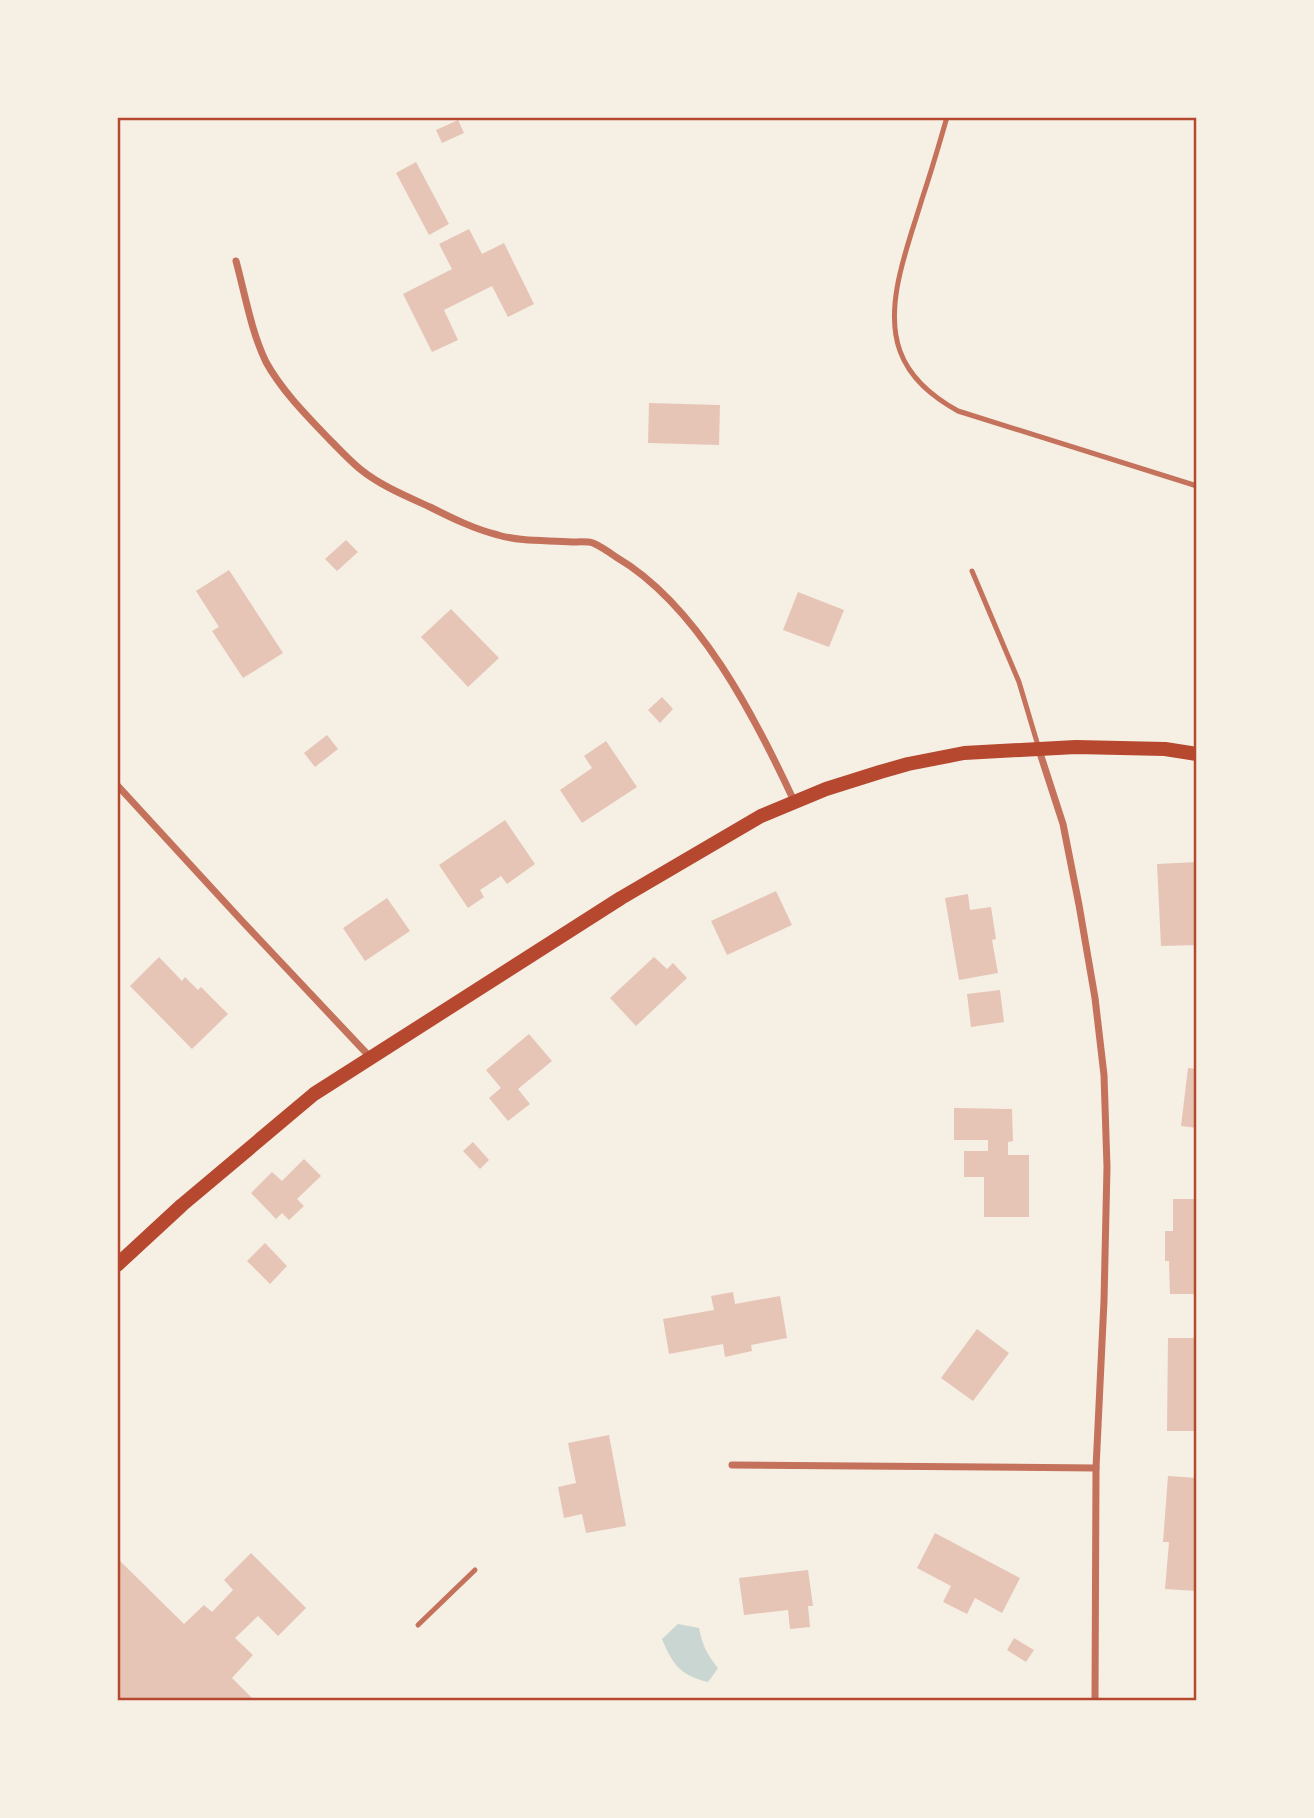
<svg xmlns="http://www.w3.org/2000/svg" width="1314" height="1818" font-family="Helvetica,sans-serif">
	<style>
		.water { fill: #c9d6d2 }
		.building { fill: #e6c5b7 }
		.lines { fill: none; stroke-linecap: round; stroke-linejoin: round }
		.service { stroke: #c5725c; stroke-width: 5 }
		.minor { stroke: #c5725c; stroke-width: 7 }
		.secondary { stroke: #b5482f; stroke-width: 14 }
		.neatline { fill: none; stroke: #b5482f; stroke-width: 2.5 }
	</style>
	<rect width="100%" height="100%" fill="#f6efe4"/>
	<!-- water -->
	<path class="water" d="M678,1624l21,4c3,16 8,27 19,40l-10,14c-28,-7 -35,-17 -46,-43z"/>
	<!-- building -->
	<g class="building">
		<path d="M458,120l6,13 -22,10 -6,-13z"/>
		<path d="M416,162l33,62 -20,11 -33,-62z"/>
		<path d="M469,229l13,25 22,-11 30,61 -26,13 -16,-31 -48,24 14,30 -26,12 -29,-58 49,-25 -13,-25z"/>
		<path d="M649,403l71,2 -1,40 -71,-2z"/>
		<path d="M346,540l12,12 -21,19 -12,-12z"/>
		<path d="M229,570l54,83 -40,25 -31,-47 7,-4 -23,-36z"/>
		<path d="M798,592l46,18 -15,37 -46,-17z"/>
		<path d="M451,609l48,49 -31,29 -47,-50z"/>
		<path d="M662,697l11,12 -13,14 -12,-13z"/>
		<path d="M327,735l11,14 -23,18 -11,-14z"/>
		<path d="M606,741l31,46 -55,36 -22,-33 32,-22 -8,-12z"/>
		<path d="M505,820l30,44 -28,20 -6,-8 -21,14 4,7 -16,11 -29,-43z"/>
		<path d="M1197,862v83l-36,1 -4,-82z"/>
		<path d="M776,891l16,34 -65,30 -16,-34z"/>
		<path d="M968,894l2,16 21,-3 5,32 -4,1 6,33 -39,7 -14,-82z"/>
		<path d="M387,898l23,33 -45,30 -22,-33z"/>
		<path d="M159,957l23,24 3,-4 13,13 3,-3 27,27 -36,35 -62,-63z"/>
		<path d="M654,957l13,12 6,-6 14,15 -51,48 -26,-28z"/>
		<path d="M1000,990l4,32 -33,5 -4,-33z"/>
		<path d="M529,1034l23,27 -34,28 12,15 -22,17 -19,-23 12,-10 -15,-18z"/>
		<path d="M1188,1068l9,1v59l-16,-2z"/>
		<path d="M954,1108l58,1 1,32 -5,1v13h21v62h-45v-40h-20v-26h24v-11h-34z"/>
		<path d="M473,1142l16,18 -9,9 -17,-18z"/>
		<path d="M304,1159l17,17 -24,23 7,7 -15,14 -7,-7 -6,6 -25,-26 21,-21 10,9z"/>
		<path d="M1173,1199h24v95h-27l-1,-33h-4v-30h8z"/>
		<path d="M265,1243l22,23 -17,18 -23,-23z"/>
		<path d="M733,1292l2,12 45,-8 7,42 -36,7 1,6 -27,6 -2,-13 -54,10 -6,-35 51,-9 -3,-14z"/>
		<path d="M977,1329l32,24 -36,48 -32,-23z"/>
		<path d="M1168,1338h29v93h-30z"/>
		<path d="M609,1435l17,91 -40,7 -4,-19 -18,4 -6,-31 18,-4 -8,-40z"/>
		<path d="M1168,1476l29,2v113l-32,-2 4,-47h-6z"/>
		<path d="M935,1533l85,45 -18,35 -27,-15 -8,16 -24,-12 8,-16 -34,-18z"/>
		<path d="M251,1553l55,55 -28,28 -20,-20 -23,22 18,17 -21,23 23,23h-138v-143l67,66 20,-19 8,7 21,-22 -9,-10z"/>
		<path d="M808,1570l5,36h-5l2,21 -20,2 -2,-19 -44,5 -5,-37z"/>
		<path d="M1014,1638l20,12 -8,12 -19,-12z"/>
	</g>
	<g class="lines">
		<!-- service -->
		<g class="service">
			<path d="M947,117c-8,28 -16,55 -25,82 -13,44 -39,106 -22,152 10,28 33,46 58,60l239,75"/>
			<path d="M972,571l47,111 20,67"/>
			<path d="M418,1625l57,-55"/>
		</g>
		<!-- minor -->
		<g class="minor">
			<path d="M236,261c9,33 15,70 30,101 16,29 41,54 64,78 10,10 19,20 30,29 21,17 46,27 70,38 22,11 44,22 68,28 24,7 49,5 74,7 6,0 15,-1 21,1 7,3 16,9 23,14 82,48 139,160 178,244"/>
			<path d="M1039,750l24,74 16,81 16,93 9,77 3,92 -3,134 -8,167 -1,233"/>
			<path d="M117,785l125,136 128,136"/>
			<path d="M732,1465l364,3"/>
		</g>
		<!-- secondary -->
		<path class="secondary" d="M117,1265l65,-60 132,-111 307,-196 140,-82 65,-27 54,-17 28,-8 56,-11 112,-6 89,2 32,5"/>
	</g>
	<!-- border -->
	<rect width="1314" height="1818" fill="none" stroke="#f6efe4" stroke-width="238"/>
	<rect x="119" y="119" width="1076" height="1580" class="neatline"/>
</svg>
